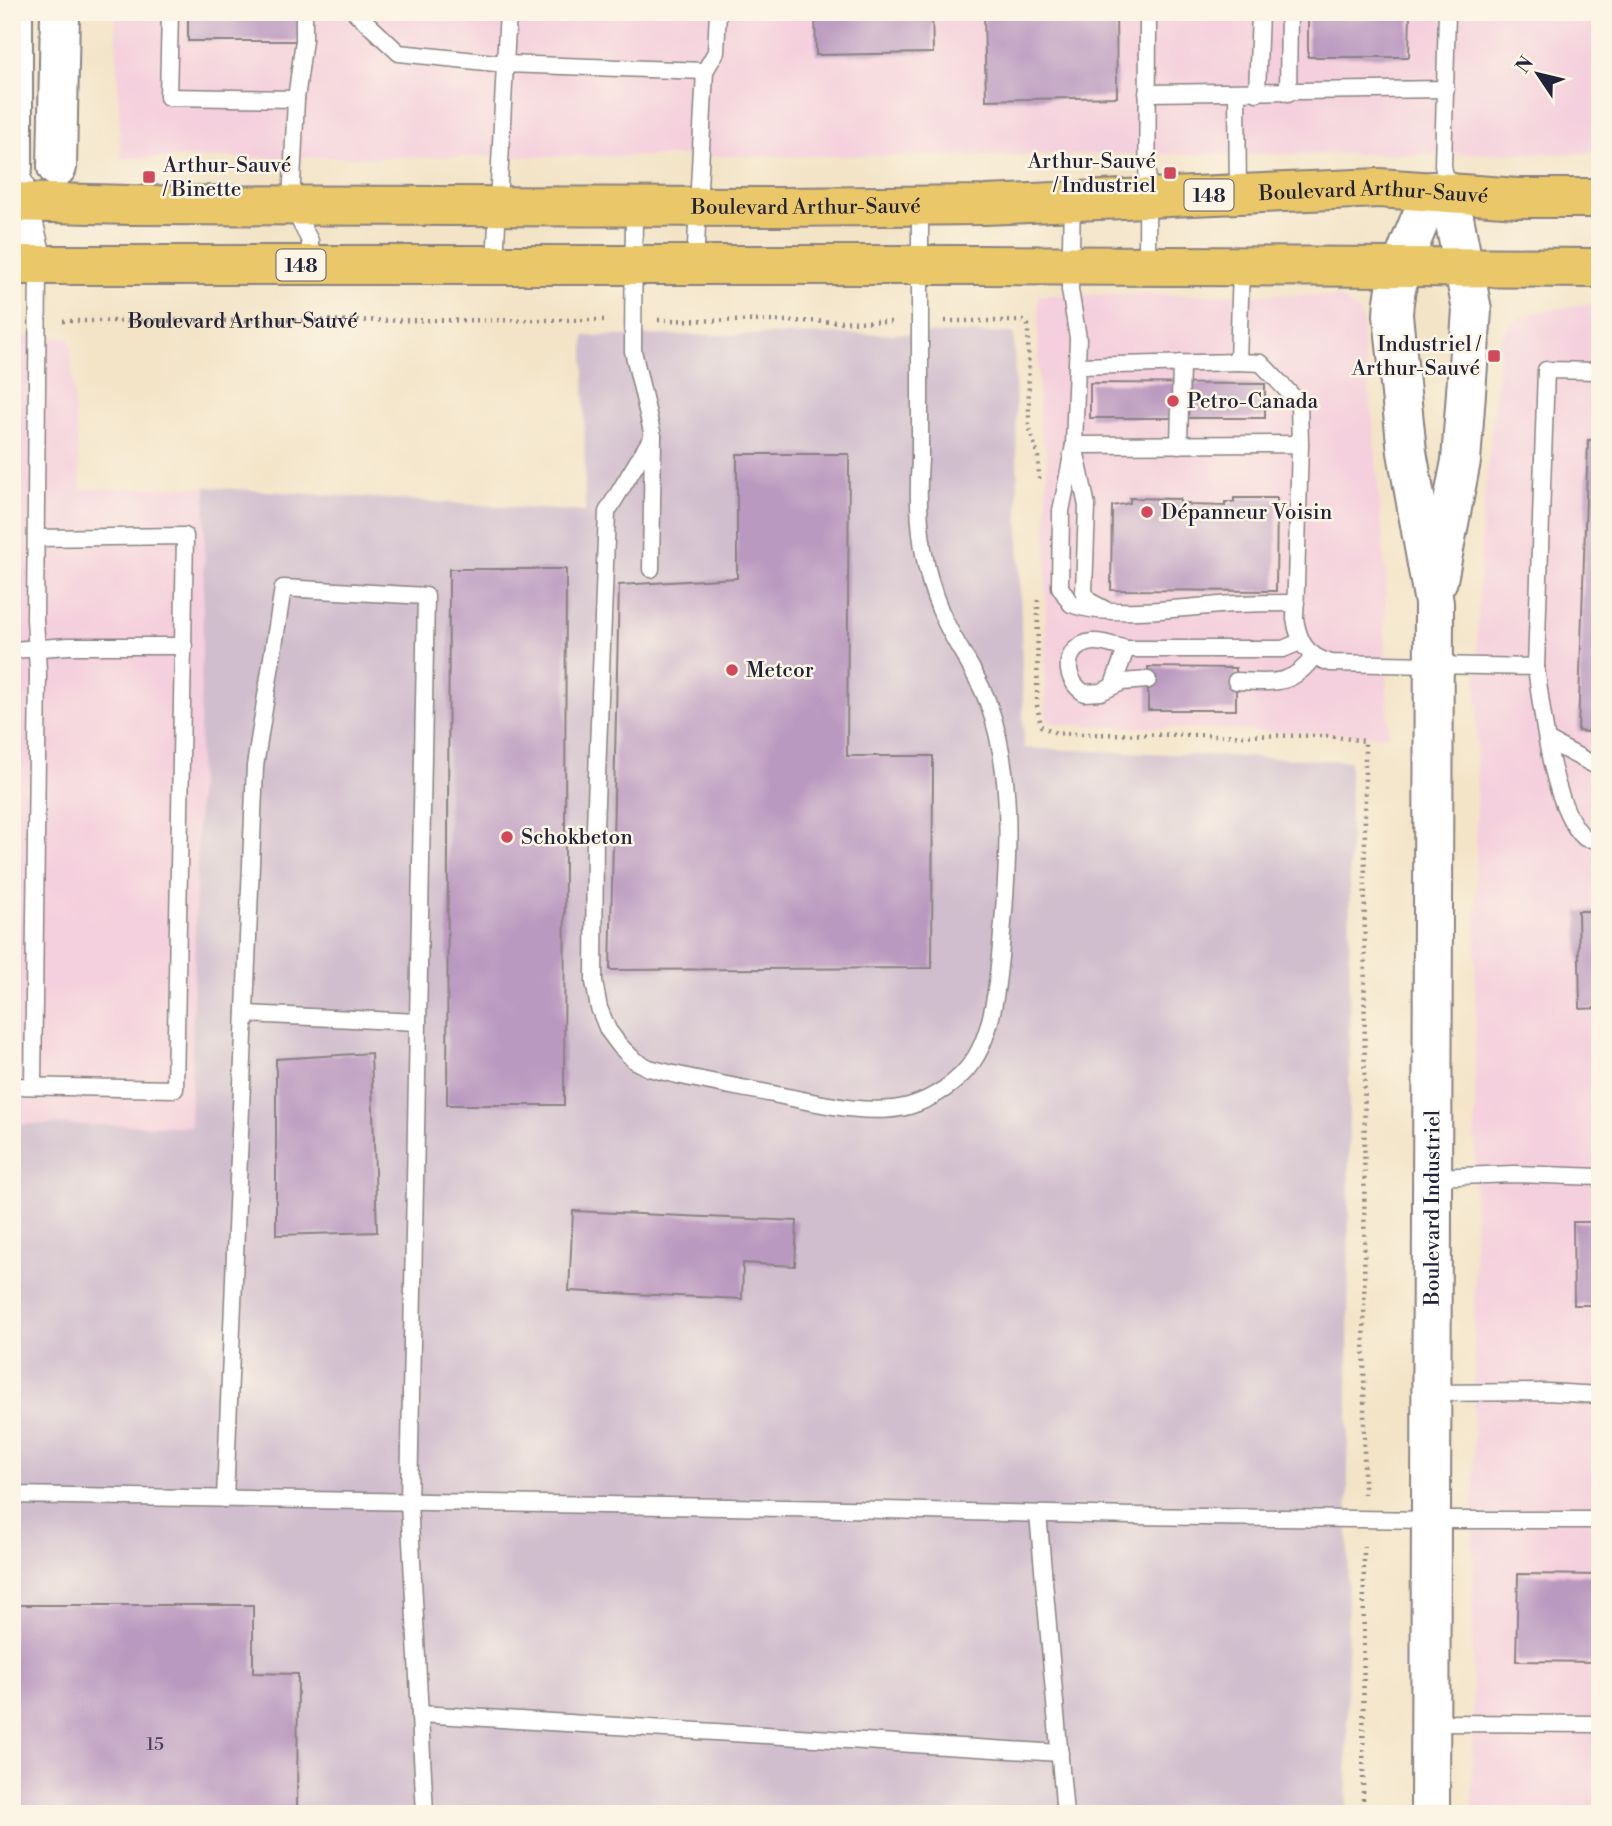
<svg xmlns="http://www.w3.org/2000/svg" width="1612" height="1826" font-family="'Libre Bodoni',serif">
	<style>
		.built { fill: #f4cfdd }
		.industrial { fill: #d0bdcd }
		.building { fill: #ba99c0 }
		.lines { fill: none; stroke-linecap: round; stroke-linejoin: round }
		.service-casing { stroke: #8a8382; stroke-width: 19 }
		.minor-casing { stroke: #8a8382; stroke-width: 33 }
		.tertiary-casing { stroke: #8a8382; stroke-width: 42 }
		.primary-casing { stroke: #8a8382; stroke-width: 42 }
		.path { stroke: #8a8382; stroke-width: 4.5; stroke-dasharray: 2 5; stroke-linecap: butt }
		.service { stroke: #fff; stroke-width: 16 }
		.minor { stroke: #fff; stroke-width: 30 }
		.tertiary { stroke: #fff; stroke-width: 38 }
		.primary { stroke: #eac769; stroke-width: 38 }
		.poi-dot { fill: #d1495b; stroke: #fcf5e5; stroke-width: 2.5 }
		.labels { text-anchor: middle; stroke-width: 5; stroke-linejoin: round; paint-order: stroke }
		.number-label { font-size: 18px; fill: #48405c }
		.shield { fill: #fcf5e5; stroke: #63616e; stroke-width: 2 }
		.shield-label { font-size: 19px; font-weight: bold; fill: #22223b }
		.poi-label { font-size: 21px; fill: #22223b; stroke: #fcf5e5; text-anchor: start }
		.street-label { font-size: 21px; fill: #22223b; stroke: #fcf5e5 }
	</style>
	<rect width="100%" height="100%" fill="#fcf5e5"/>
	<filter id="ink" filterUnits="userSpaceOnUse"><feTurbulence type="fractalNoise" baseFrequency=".0143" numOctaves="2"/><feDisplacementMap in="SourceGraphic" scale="14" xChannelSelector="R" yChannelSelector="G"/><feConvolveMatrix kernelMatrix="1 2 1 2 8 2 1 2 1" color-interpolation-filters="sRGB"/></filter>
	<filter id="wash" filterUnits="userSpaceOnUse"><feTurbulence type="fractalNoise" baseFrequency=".00686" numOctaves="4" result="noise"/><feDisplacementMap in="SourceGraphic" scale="28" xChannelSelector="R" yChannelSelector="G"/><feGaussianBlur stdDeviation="1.57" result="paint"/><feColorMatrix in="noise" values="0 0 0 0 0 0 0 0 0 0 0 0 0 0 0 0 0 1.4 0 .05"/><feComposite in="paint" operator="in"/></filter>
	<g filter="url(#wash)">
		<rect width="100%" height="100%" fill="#f3e4c8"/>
		<!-- built -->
		<g class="built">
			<path d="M115,12h1485v141l-1479,5z"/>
			<path d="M1280,294l58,3 19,13 6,10v29l9,63 14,165 -1,53 4,106 -333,-12 -7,-3 -4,-7 2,-261 -8,-24 -1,-134z"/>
			<path d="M1600,302v1512h-128l5,-1176 5,-119 19,-179 7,-12 9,-9 15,-6z"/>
			<path d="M12,335l58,3 11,151 125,-2 -16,640 -178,-3z"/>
		</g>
		<!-- industrial -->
		<path class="industrial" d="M1014,333l10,415 326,13 -3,1053h-1335v-690l178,2 16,-639 379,25 -1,-176z"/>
		<g id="blocks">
			<!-- building -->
			<g class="building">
				<path d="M188,12h111l-1,29h-110z"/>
				<path d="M815,12h117l1,41 -117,2z"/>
				<path d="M984,12h132l1,85 -131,3z"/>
				<path d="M1308,12h102l-1,45h-101z"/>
				<path d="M1090,383l175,1v34h-175z"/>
				<path d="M1588,440h12v293l-22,-2z"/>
				<path d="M737,454h112l-2,302h86l-1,212 -322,2 9,-385 118,-7z"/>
				<path d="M1130,498l50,1v4h9l1,2 35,1v-4h9v-4h43l-1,93 -165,-1 1,-84 18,-3z"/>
				<path d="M449,569h117l-2,536h-117z"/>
				<path d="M1148,667l88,1v42h-88z"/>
				<path d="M1578,911h22v97l-20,1z"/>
				<path d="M371,1053l6,179 -101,3v-176z"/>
				<path d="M573,1211l224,10 -2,45 -52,-3 -1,36 -173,-8z"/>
				<path d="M1573,1222h27v83h-26z"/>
				<path d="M1518,1574l82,1v87l-84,-1z"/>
				<path d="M12,1605h241v68l45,1 -1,140h-285z"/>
			</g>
		</g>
	</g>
	<g filter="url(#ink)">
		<use href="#blocks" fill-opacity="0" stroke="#8a8382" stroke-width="2"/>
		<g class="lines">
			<defs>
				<g id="service">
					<path d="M170,12l-2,85 128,2 -5,105 19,37v24"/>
					<path d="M355,12l44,41 106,11 3,-52"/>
					<path d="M1447,12l-4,154 6,26"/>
					<path d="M705,71l11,-19 2,-40"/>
					<path d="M1147,93l299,-4"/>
					<path d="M1237,93l1,101"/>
					<path d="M1257,93l3,-81"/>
					<path d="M1288,93l1,-81"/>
					<path d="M296,99l8,-59v-28"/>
					<path d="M1072,201l-2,89 8,48 -4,107 226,-1 -5,175c4,23 11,37 36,44l205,4 10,-297 54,1"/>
					<path d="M634,207l-1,144 20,85 -2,133"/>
					<path d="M495,264l10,-200 200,7 -10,194"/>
					<path d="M1147,266l1,-254"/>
					<path d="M1238,362l23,1 38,40 1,41"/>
					<path d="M1077,366l161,-4 3,-95"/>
					<path d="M653,436l-46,76 -12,317 -1,153 5,26 9,22 12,16 15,15 14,7c41,11 83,18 124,26 40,8 96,23 136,12 24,-7 50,-24 64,-45 24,-35 26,-97 30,-138 6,-70 10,-153 -15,-220 -10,-28 -29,-53 -42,-80 -25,-51 -30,-109 -26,-164v-254"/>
					<path d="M1074,445l-13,66 -1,76 11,17c35,14 110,4 149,1 25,-2 51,-2 76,-2"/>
					<path d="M1179,445l2,-82"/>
					<path d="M1076,454l11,52 -3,86 5,9 15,8"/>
					<path d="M12,650l57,-4h115"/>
					<path d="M1536,667c6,43 16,143 49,171l15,2"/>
					<path d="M1148,680l-26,2 -21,10 -17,1c-22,-15 -21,-47 8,-51 11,-1 23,4 34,7h157l17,-7"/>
					<path d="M1236,681c35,1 55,7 78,-25"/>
					<path d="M1113,685l13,-36"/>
					<path d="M1547,740l53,28"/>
					<path d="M245,1014l173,8"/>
					<path d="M33,1085l5,-414 -3,-52 3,-354"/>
					<path d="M12,1086l163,3 10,-553 -149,2"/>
					<path d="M1432,1177l82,-3 86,3"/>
					<path d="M1431,1393l116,-1 53,3"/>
					<path d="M12,1495l833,14 288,7 298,4h169"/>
					<path d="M225,1499l30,-733 28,-178 143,8 -17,906 16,312"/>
					<path d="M1038,1514l27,300"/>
					<path d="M420,1714l640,39"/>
					<path d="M1431,1723l169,1"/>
				</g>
				<path id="minor" d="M18,184l20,81"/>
				<g id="tertiary">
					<path d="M13,167v-155"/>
					<path d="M57,167l3,-155"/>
					<path d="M1438,580l23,-119 11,-151 -23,-118"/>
					<path id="s2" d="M1430,1814l4,-1211 -27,-151 -14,-137c1,-43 24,-85 39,-124"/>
				</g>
				<g id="primary">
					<path id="s3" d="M12,202l118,3 649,2 206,-2 394,-17 139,10h82"/>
					<path d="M12,265h969l619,3"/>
				</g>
			</defs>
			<!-- service casing -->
			<use href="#service" class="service-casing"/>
			<!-- minor casing -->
			<use href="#minor" class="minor-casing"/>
			<!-- tertiary casing -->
			<use href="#tertiary" class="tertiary-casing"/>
			<!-- primary casing -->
			<use href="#primary" class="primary-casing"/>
			<!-- path -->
			<g class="path">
				<path d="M658,320l236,2"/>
				<path id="s1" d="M63,321l544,-1"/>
				<path d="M945,321h78l5,4 1,100 9,32 1,22"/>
				<path d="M1038,600l-1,105 4,21 15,7 19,1 253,2 37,5 -1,753"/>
				<path d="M1363,1814l1,-272"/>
			</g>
			<!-- service -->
			<use href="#service" class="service"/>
			<!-- minor -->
			<use href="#minor" class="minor"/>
			<!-- tertiary -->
			<use href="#tertiary" class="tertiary"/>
			<!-- primary -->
			<use href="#primary" class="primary"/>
		</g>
	</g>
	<!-- markers -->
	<g class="poi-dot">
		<rect x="1163" y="166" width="14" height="14" rx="3.5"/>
		<rect x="142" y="170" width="14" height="14" rx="3.5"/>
		<rect x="1487" y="349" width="14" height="14" rx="3.5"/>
		<circle cx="1173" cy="401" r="7"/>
		<circle cx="1147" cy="512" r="7"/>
		<circle cx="732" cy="670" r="7"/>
		<circle cx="507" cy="837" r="7"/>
	</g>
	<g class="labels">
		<!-- number labels -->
		<g class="number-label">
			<text x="155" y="1750">15</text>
		</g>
		<!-- shield labels -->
		<g class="shield">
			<rect x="1184.5" y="179.5" width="49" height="31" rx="5"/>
			<rect x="276.5" y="249.5" width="49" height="31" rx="5"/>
		</g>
		<g class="shield-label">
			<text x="1209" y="202">148</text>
			<text x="301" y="272">148</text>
		</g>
		<!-- poi labels -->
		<g class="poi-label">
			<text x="1156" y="168" text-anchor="end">Arthur-Sauvé<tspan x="1156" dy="24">/ Industriel</tspan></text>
			<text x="163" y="172">Arthur-Sauvé<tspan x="163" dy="24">/ Binette</tspan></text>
			<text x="1480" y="351" text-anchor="end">Industriel /<tspan x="1480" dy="24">Arthur-Sauvé</tspan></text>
			<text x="1187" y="408">Petro-Canada</text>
			<text x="1161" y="519">Dépanneur Voisin</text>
			<text x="746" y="677">Metcor</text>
			<text x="521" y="844">Schokbeton</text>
		</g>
		<!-- street labels -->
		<g class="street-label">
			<text dy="7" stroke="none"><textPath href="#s3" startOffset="1362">Boulevard Arthur-Sauvé</textPath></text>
			<text dy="7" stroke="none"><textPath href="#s3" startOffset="794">Boulevard Arthur-Sauvé</textPath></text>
			<text dy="7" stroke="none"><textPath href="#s1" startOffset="180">Boulevard Arthur-Sauvé</textPath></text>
			<text dy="7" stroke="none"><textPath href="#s2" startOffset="606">Boulevard Industriel</textPath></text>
		</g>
	</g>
	<!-- margin -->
	<rect width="1612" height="1826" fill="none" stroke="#fcf5e5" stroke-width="42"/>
	<!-- north arrow -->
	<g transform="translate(1538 74) rotate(305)" stroke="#fcf5e5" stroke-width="5" paint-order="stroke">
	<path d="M0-5L12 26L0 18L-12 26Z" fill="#22223b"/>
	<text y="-10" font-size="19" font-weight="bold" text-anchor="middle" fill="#22223b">N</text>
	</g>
</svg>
